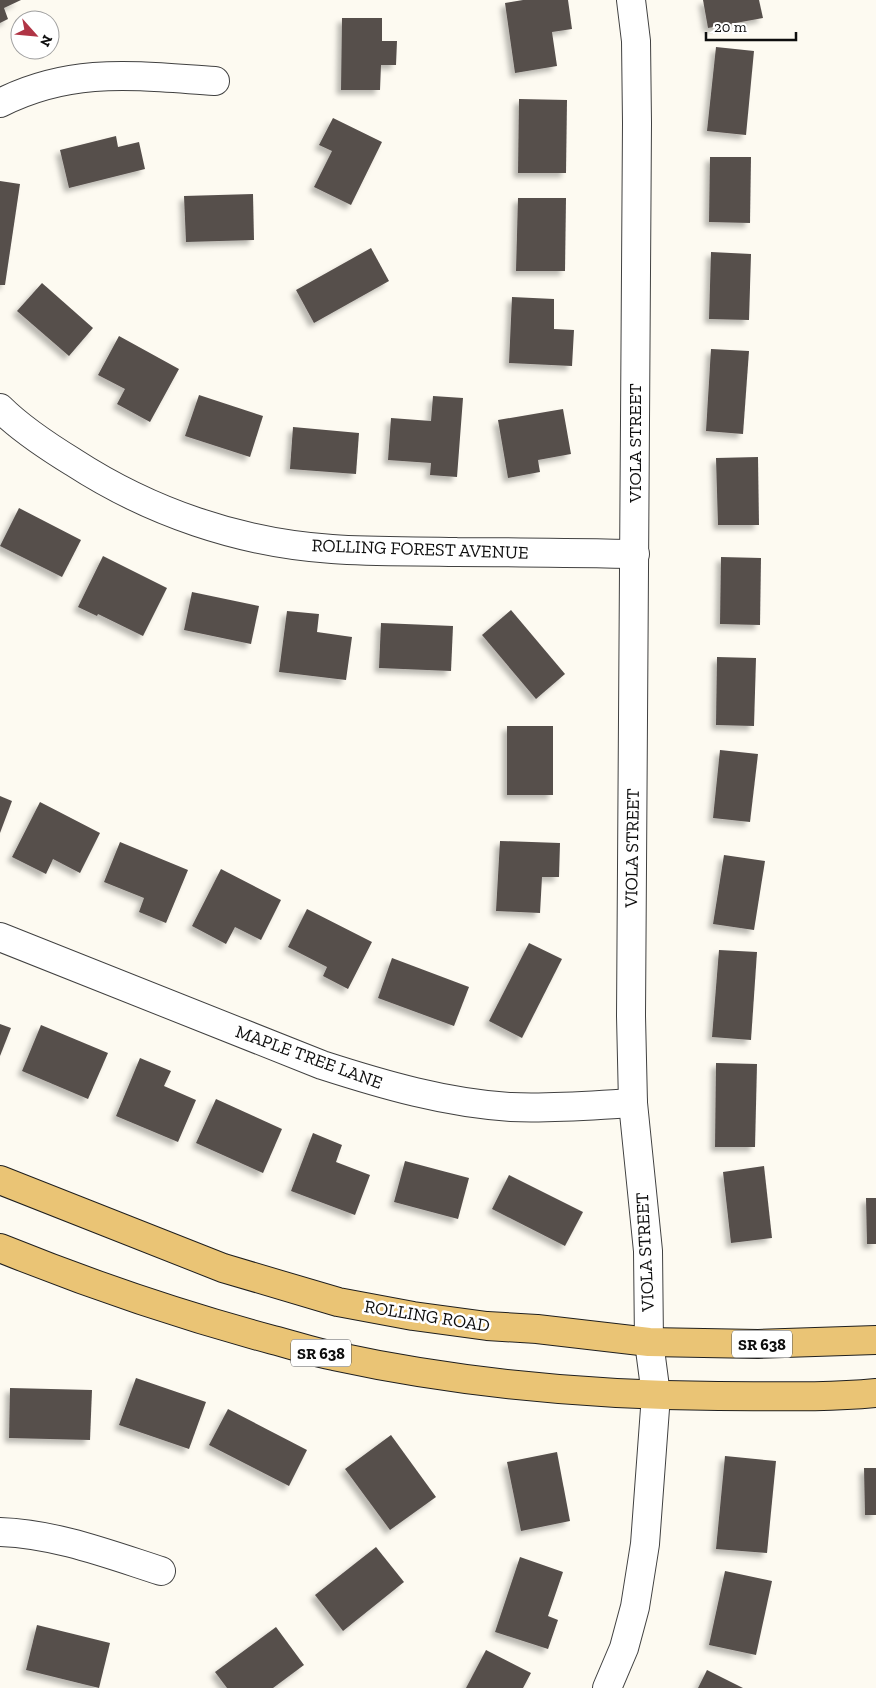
<svg xmlns="http://www.w3.org/2000/svg" width="876" height="1688" font-family="'Zilla Slab',serif">
	<style>
		.building { fill: #564f4c; filter: url(#shadow) }
		.lines { fill: none; stroke-linecap: round; stroke-linejoin: round }
		.street-casing { stroke: #414141; stroke-width: 30 }
		.primary-casing { stroke: #1f1f1f; stroke-width: 30 }
		.street { stroke: #fff; stroke-width: 28 }
		.primary { stroke: #eac475; stroke-width: 28 }
		.labels { text-anchor: middle; stroke-width: 5; stroke-linejoin: round; paint-order: stroke }
		.shield { fill: #fff; stroke: #565656; stroke-width: 1 }
		.shield-label { font-size: 16px; font-weight: bold; fill: #0e0e0e }
		.street-label { font-size: 18px; fill: #0e0e0e; stroke: #fff }
	</style>
	<defs>
		<filter id="shadow"><feDropShadow dx="-4.5" dy="4.5" stdDeviation="2.5" flood-color="#0004"/></filter>
	</defs>
	<rect width="100%" height="100%" fill="#fdfaf1"/>
	<!-- building -->
	<g class="building">
		<path d="M0,0h21l-17,8 4,11 -8,4z"/>
		<path d="M523,0h45l4,29 -20,3 5,34 -42,7 -10,-70z"/>
		<path d="M703,0h56l4,18 -55,10z"/>
		<path d="M342,18h40v23h15l-1,24h-15l-1,25h-39z"/>
		<path d="M716,47l38,4 -8,84 -39,-4z"/>
		<path d="M519,99l48,1 -1,73h-48z"/>
		<path d="M333,118l49,24 -31,63 -37,-18 18,-36 -13,-6z"/>
		<path d="M116,136l2,11 21,-5 6,27 -76,19 -9,-38z"/>
		<path d="M710,157h41l-1,66 -41,-1z"/>
		<path d="M0,181l20,3 -15,101h-5z"/>
		<path d="M253,194l1,46 -68,2 -2,-46z"/>
		<path d="M518,198h48l-1,73h-49z"/>
		<path d="M371,248l18,33 -75,42 -18,-33z"/>
		<path d="M711,252l40,2 -2,66 -40,-1z"/>
		<path d="M42,283l51,45 -24,28 -52,-45z"/>
		<path d="M512,297l42,2v30l20,1 -2,36 -63,-3z"/>
		<path d="M119,336l60,33 -29,53 -33,-18 8,-15 -27,-14z"/>
		<path d="M711,349l38,2 -6,83 -37,-3z"/>
		<path d="M199,395l64,21 -13,41 -65,-21z"/>
		<path d="M433,396l30,2 -6,79 -27,-2 1,-12 -43,-3 3,-42 40,3z"/>
		<path d="M563,409l8,45 -33,6 2,12 -32,6 -10,-58z"/>
		<path d="M293,427l66,6 -3,41 -66,-5z"/>
		<path d="M758,457l1,68h-41l-2,-67z"/>
		<path d="M19,508l62,32 -19,37 -62,-31z"/>
		<path d="M103,556l64,32 -24,48 -45,-22 -1,2 -19,-9z"/>
		<path d="M721,557l40,1 -1,67 -40,-1z"/>
		<path d="M192,592l67,14 -8,38 -67,-14z"/>
		<path d="M511,610l54,64 -29,25 -54,-64z"/>
		<path d="M287,611l32,3 -2,18 35,5 -6,43 -67,-8z"/>
		<path d="M381,623l72,3 -2,45 -72,-3z"/>
		<path d="M717,657l39,1 -2,68 -38,-1z"/>
		<rect x="507" y="726" width="46" height="69"/>
		<path d="M720,750l38,4 -8,68 -37,-4z"/>
		<path d="M0,796l12,5 -12,32z"/>
		<path d="M40,802l60,31 -20,40 -27,-14 -7,15 -34,-17z"/>
		<path d="M500,841l60,2 -1,34h-17l-2,36 -44,-2z"/>
		<path d="M120,842l68,28 -22,53 -27,-11 5,-14 -40,-16z"/>
		<path d="M724,855l41,6 -11,69 -41,-6z"/>
		<path d="M221,869l60,31 -20,40 -26,-13 -9,17 -34,-18z"/>
		<path d="M307,909l65,33 -24,47 -25,-13 4,-9 -39,-20z"/>
		<path d="M529,943l33,16 -40,79 -33,-17z"/>
		<path d="M719,950l38,2 -6,88 -39,-3z"/>
		<path d="M392,958l77,29 -15,39 -76,-28z"/>
		<path d="M0,1024l11,4 -11,28z"/>
		<path d="M41,1025l67,28 -20,46 -66,-28z"/>
		<path d="M140,1058l31,13 -7,15 32,14 -18,42 -62,-26z"/>
		<path d="M716,1063l41,1 -2,83h-40z"/>
		<path d="M216,1099l66,30 -19,44 -67,-30z"/>
		<path d="M313,1133l29,12 -6,17 34,13 -15,40 -64,-24z"/>
		<path d="M405,1161l64,17 -11,41 -64,-17z"/>
		<path d="M764,1166l8,72 -41,5 -8,-71z"/>
		<path d="M509,1175l74,37 -18,34 -73,-37z"/>
		<path d="M866,1198h10v46h-9z"/>
		<path d="M136,1378l70,24 -17,47 -70,-24z"/>
		<path d="M10,1388l82,2 -2,50 -81,-2z"/>
		<path d="M228,1409l79,41 -18,36 -80,-41z"/>
		<path d="M391,1435l45,62 -46,33 -45,-61z"/>
		<path d="M557,1452l13,69 -49,10 -14,-69z"/>
		<path d="M725,1456l51,5 -9,92 -51,-4z"/>
		<path d="M864,1468h12v47h-11z"/>
		<path d="M376,1547l28,35 -61,49 -28,-36z"/>
		<path d="M520,1557l43,15 -15,44 10,4 -10,29 -53,-17z"/>
		<path d="M725,1571l47,10 -16,74 -47,-10z"/>
		<path d="M37,1625l73,18 -11,45 -73,-18z"/>
		<path d="M276,1627l28,38 -31,23h-46l-12,-16z"/>
		<path d="M486,1650l45,23 -8,15h-57z"/>
		<path d="M707,1670l36,18h-45z"/>
	</g>
	<g class="lines">
		<defs>
			<g id="street">
				<path d="M0,103c73,-37 137,-27 215,-22"/>
				<path d="M0,408c21,21 47,38 73,54 77,50 167,81 259,87 41,3 83,2 125,3 59,0 118,1 178,2"/>
				<path d="M0,937l322,128c62,20 124,38 189,42 41,2 82,-2 122,-4"/>
				<path d="M0,1532c56,2 108,22 161,39"/>
				<path d="M607,1688l17,-40 11,-41 10,-63 11,-149 -7,-53 -1,-91 -15,-148 -2,-87 6,-893 -1,-82 -5,-41"/>
			</g>
			<g id="primary">
				<path d="M0,1180l223,88 115,34 75,14 74,10 50,3 112,13 109,2 118,-4"/>
				<path d="M0,1248c89,36 180,67 273,92 20,5 40,12 61,16 124,27 257,39 384,40 53,0 106,2 158,-3"/>
			</g>
		</defs>
		<!-- street casing -->
		<use href="#street" class="street-casing"/>
		<!-- primary casing -->
		<use href="#primary" class="primary-casing"/>
		<!-- street -->
		<use href="#street" class="street"/>
		<!-- primary -->
		<use href="#primary" class="primary"/>
	</g>
	<g class="labels">
		<!-- shield labels -->
		<g class="shield">
			<rect x="732" y="1330.5" width="60" height="27" rx="4"/>
			<rect x="291" y="1339.5" width="60" height="27" rx="4"/>
		</g>
		<g class="shield-label">
			<text x="762" y="1350">SR 638</text>
			<text x="321" y="1359">SR 638</text>
		</g>
		<!-- street labels -->
		<g class="street-label">
			<text transform="translate(635 443) rotate(-90)" y="6">VIOLA STREET</text>
			<text transform="translate(420 549) rotate(2)" y="6">ROLLING FOREST AVENUE</text>
			<text transform="translate(632 848) rotate(-89)" y="6">VIOLA STREET</text>
			<text transform="translate(309 1057) rotate(20)" y="6">MAPLE TREE LANE</text>
			<text transform="translate(645 1252) rotate(-93)" y="6">VIOLA STREET</text>
			<text transform="translate(427 1316) rotate(9)" y="6">ROLLING ROAD</text>
		</g>
	</g>
	<!-- north arrow -->
	<g transform="translate(35 35) rotate(117)"><circle r="24" fill="#ffffff" stroke="#9f9f9f"/>
	<path d="M0-4L9 19L0 12L-9 19Z" fill="#b03545"/>
	<text y="-8" font-size="14" font-weight="bold" text-anchor="middle" fill="#0e0e0e">N</text>
	</g>
	<!-- scale -->
	<path d="M706 32v8h90v-8" fill="none" stroke="#0e0e0e" stroke-width="2.5"/>
	<text x="714" y="32" font-size="15" fill="#0e0e0e" stroke="#ffffff" stroke-width="4" paint-order="stroke">20 m</text>
</svg>
